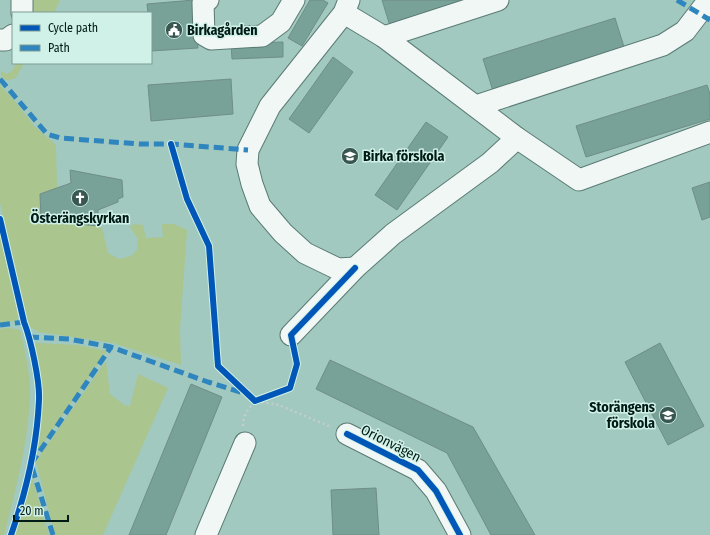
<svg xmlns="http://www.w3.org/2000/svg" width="710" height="535" font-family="'Fira Sans Condensed',sans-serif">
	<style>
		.green { fill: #aac58e }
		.building { fill: #78a198; stroke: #6f8e86 }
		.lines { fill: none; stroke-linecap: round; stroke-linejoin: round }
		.minor-casing { stroke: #5a7b74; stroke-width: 23 }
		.path { stroke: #c1cecb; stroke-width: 2.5; stroke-dasharray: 2 3; stroke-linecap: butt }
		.minor { stroke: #f1f7f5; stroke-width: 21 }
		.quiet { stroke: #2f85bd; stroke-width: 5; stroke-dasharray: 10 5; stroke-linecap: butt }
		.cycleway-casing { stroke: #d0f1e8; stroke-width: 8 }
		.cycleway { stroke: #0057b8; stroke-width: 6 }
		.labels { text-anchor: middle; stroke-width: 3; stroke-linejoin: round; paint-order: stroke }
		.poi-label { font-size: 14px; font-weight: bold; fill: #001a15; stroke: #d0f1e8; text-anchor: start }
		.street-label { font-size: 14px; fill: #001a15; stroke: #d0f1e8 }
	</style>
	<rect width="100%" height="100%" fill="#a2c9bf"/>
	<!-- green -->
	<g class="green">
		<path d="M30,0h30l-6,13h-24z"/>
		<path d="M16,63h8l-8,15 -7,2 -6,-1 -3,-8 7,3 5,-3z"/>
		<path d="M0,85l13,14 21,27 22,19 1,43 -17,6 1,26 57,6 4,2 6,25 11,6 12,-3 6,-6 1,-11 -8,-12 4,-3 9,1 3,13 17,-1 -1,-13h12l13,6 -7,100 1,35 -68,-22 -75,-11 -9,-6 -29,-123z"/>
		<path d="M0,235l18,82 -2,4 -16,2z"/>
		<path d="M8,328l9,1 4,3c4,21 10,43 9,64 -2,47 -14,94 -26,139h-4v-206z"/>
		<path d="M36,343l42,2 29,6 -70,101c2,-22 6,-46 3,-69 -2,-11 -10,-29 -4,-40z"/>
		<path d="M106,361l4,33 14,11 6,1 8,-32 30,14 -65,147h-48l-19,-74z"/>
		<path d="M31,474l18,61h-35z"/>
	</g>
	<!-- building -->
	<g class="building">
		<path d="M194,0l4,48 -47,3v-38h-3l-1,-9z"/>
		<path d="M310,0h13l5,3 -26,43 -14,-8z"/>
		<path d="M382,0h89l-81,26z"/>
		<path d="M615,18l10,32 -132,41 -10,-32z"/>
		<path d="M283,42v15l-51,2 -1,-15z"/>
		<path d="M333,57l20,15 -44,61 -20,-14z"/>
		<path d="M231,79l2,35 -82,7 -3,-36z"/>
		<path d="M707,85l3,9v25l-124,38 -10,-31z"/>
		<path d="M426,122l22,15 -51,73 -22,-15z"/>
		<path d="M70,170l52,10 1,17 -5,2v3l-20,8v16l-57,-6 -1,-26 31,-11z"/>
		<path d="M710,182v35l-8,3 -10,-32z"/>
		<path d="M660,343l44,83 -36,19 -43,-83z"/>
		<path d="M330,360l143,67 62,108h-44l-44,-82 -131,-64z"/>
		<path d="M191,384l31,13 -56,138h-37z"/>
		<path d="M376,488l3,47h-46l-2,-45z"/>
	</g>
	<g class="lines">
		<defs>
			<g id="minor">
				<path d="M22,0v13"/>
				<path d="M208,0l-5,3 1,32 7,4 51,-3 19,-14 13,-22"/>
				<path d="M344,13l40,24 133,101 -27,25 -97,71 -38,34 -17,1 -33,-16 -22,-20 -23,-27 -8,-22 -5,-20 1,-14 22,-44 74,-93 5,-13"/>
				<path d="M384,37l114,-37"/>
				<path d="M0,40h6l7,-5"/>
				<path d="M476,106l187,-61 22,-14 23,-30"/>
				<path d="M517,138l62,42 131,-48"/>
				<path d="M291,335l64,-67"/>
				<path d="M347,434l71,36 18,21 24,44"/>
				<path d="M206,535l39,-92"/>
			</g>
		</defs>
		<!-- minor casing -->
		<use href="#minor" class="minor-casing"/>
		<!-- path -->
		<path class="path" d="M243,426c0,-11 6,-18 12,-25l24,4 52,22"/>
		<!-- minor -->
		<use href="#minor" class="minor"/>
		<!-- quiet -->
		<g class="quiet">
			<path d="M677,0l33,20"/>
			<path d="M0,79l47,55 13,4 79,6h32l77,6"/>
			<path d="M0,325l24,-3"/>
			<path d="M29,337l40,2 42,8 97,35 35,11"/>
			<path d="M53,535l-22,-71 80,-117"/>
		</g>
		<defs>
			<g id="cycleway">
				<path d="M171,144l16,55 22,47 9,120 37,35 35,-13 7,-24 -6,-29 64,-67"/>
				<path d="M0,219l24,103c7,18 16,60 15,78 -2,46 -13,92 -28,135"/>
				<path d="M347,434l71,36 18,21 24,44"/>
			</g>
		</defs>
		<!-- cycleway casing -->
		<use href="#cycleway" class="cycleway-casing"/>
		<!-- cycleway -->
		<use href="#cycleway" class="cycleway"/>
	</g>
	<!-- icons -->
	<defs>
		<symbol id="civic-disc" viewBox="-11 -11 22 22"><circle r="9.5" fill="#395750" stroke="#d0f1e8"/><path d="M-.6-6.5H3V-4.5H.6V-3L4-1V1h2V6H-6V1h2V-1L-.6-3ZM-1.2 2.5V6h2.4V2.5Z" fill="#fff"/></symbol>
		<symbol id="school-disc" viewBox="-11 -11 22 22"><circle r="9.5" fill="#395750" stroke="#d0f1e8"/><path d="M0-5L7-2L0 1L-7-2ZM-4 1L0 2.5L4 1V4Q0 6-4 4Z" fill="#fff"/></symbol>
		<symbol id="church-disc" viewBox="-11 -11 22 22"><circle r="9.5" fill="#395750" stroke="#d0f1e8"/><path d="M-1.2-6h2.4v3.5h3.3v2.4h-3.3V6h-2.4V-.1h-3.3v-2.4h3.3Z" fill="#fff"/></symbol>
	</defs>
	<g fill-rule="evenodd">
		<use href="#civic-disc" x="164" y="20" width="20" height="20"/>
		<use href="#school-disc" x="340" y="146" width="20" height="20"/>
		<use href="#church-disc" x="70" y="188" width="20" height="20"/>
		<use href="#school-disc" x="658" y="405" width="20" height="20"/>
	</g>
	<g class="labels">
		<!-- poi labels -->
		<g class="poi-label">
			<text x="187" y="35">Birkagården</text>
			<text x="363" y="161">Birka förskola</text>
			<text x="80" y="223" text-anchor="middle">Österängskyrkan</text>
			<text x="655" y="412" text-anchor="end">Storängens<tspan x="655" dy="16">förskola</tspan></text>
		</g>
		<!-- street labels -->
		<g class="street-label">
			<text transform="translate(391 443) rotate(27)" y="5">Orionvägen</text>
		</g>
	</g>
	<!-- legend -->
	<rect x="12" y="12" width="140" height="52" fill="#d0f1e8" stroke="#7d9b94"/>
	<rect x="20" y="25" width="20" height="6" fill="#0057b8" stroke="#7d9b94"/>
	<text x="48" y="32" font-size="12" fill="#001a15">Cycle path</text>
	<rect x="20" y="45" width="20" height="6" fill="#2f85bd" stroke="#7d9b94"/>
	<text x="48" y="52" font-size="12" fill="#001a15">Path</text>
	<!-- scale -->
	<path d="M14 515v6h54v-6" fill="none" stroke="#001a15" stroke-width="2"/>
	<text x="20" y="515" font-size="12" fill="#001a15" stroke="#d0f1e8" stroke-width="3" paint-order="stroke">20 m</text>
</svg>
